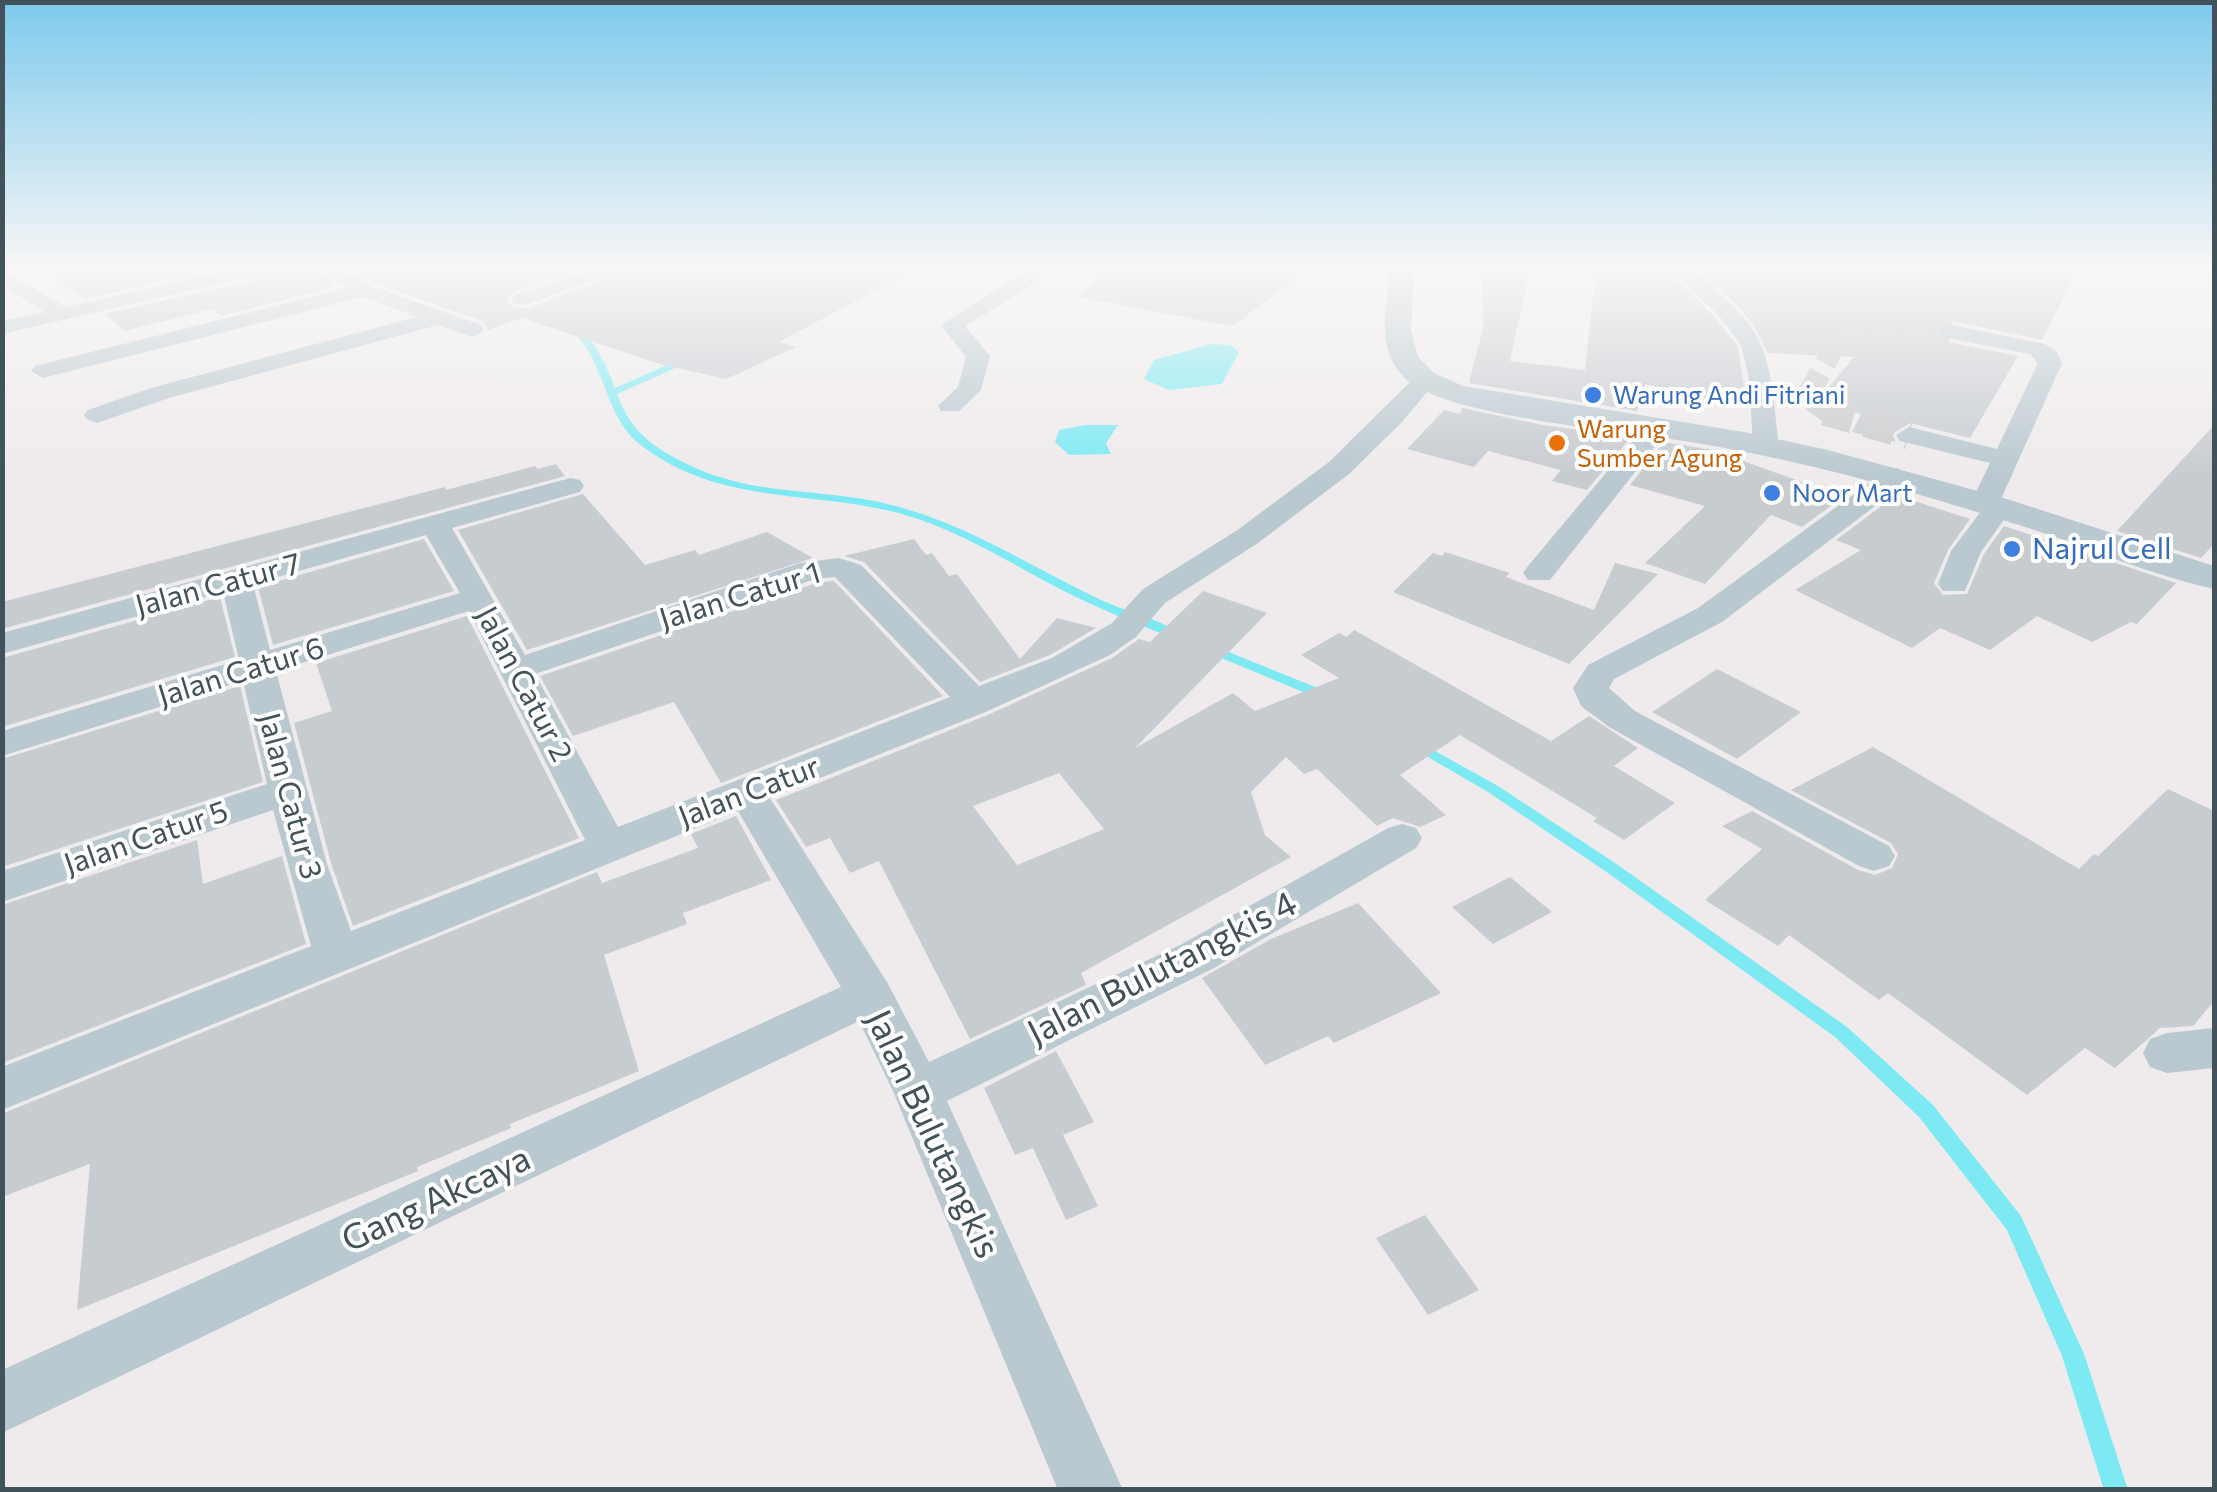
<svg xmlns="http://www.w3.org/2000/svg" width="2217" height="1492" font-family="Commissioner,sans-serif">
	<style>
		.water { fill: #7deaf3 }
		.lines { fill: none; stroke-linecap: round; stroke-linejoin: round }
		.stream { fill: #7deaf3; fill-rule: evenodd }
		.building { fill: #c7ccd1; fill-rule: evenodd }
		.minor-tunnel-far1 { stroke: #cccccf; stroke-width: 22; stroke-dasharray: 22 11; stroke-linecap: butt }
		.minor-tunnel { stroke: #cccccf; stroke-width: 29; stroke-dasharray: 29 14; stroke-linecap: butt }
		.minor { fill: #bac9d0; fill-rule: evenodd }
		.tertiary { fill: #bac9d0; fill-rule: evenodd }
		.shop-dot { fill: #3f7fe0; stroke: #fff; stroke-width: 4 }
		.food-dot { fill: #e8710a; stroke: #fff; stroke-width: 4 }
		.labels { text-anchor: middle; stroke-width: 8; stroke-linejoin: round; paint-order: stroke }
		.far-shop-label { font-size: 25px; fill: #366cbe; stroke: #fff; text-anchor: start }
		.far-food-label { font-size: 25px; fill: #c56008; stroke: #fff; text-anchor: start }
		.shop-label { font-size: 30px; fill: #366cbe; stroke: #fff; text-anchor: start }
		.street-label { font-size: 30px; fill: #42525b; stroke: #fff }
		.near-street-label { font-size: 35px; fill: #42525b; stroke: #fff }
	</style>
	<rect width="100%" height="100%" fill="#efebec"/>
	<!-- water -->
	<g class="water">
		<path d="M1212,344l18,1 9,7 -17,32 -53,6 -25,-11 10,-19z"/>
		<path d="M1086,425h32l-12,18 5,11 -42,1 -14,-13 4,-12z"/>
	</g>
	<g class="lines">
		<!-- stream -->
		<g class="stream">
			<path d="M573,327h6c18,18 27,38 36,61l68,-30h6v4l-72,32c11,29 26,46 53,61 79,47 154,29 236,54 69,20 129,60 193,90 26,13 62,20 84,36l-6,4 -4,-1c-36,-14 -71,-28 -105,-45 -50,-25 -97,-56 -150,-74 -93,-32 -192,-9 -276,-73 -38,-28 -35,-81 -69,-115z"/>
			<path d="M1211,645l119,48 2,3 -7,4 -5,-1 -113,-47 -2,-3z"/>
			<path d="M1419,742l79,44 120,79 229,162 86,78 88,111 63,138 44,136h-24l-42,-134 -55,-126 -88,-113 -84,-80 -227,-164 -120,-81 -74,-43 -2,-3z"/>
		</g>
	</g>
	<!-- building -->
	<g class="building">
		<path d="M44,269h174l-134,30z"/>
		<path d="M270,269h48l20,17 -117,30 -9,-7 -87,22 -21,-17 154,-35z"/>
		<path d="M350,269h235l-72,23 -6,8 7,8h15l100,-39h286l-136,73 17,5 -70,32 -66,-15 -138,-46 -34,12 -6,-9 -109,-38z"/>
		<path d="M1109,269h200l-77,57 -154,-29z"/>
		<path d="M1481,269h49l-20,92 75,9 11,-101h69l49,47 24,31 9,61 -102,-24 -8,27 -168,-28 14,-55z"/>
		<path d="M1696,269h382l-36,71 -90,-19 -12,4 -3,9 5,7 76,15 -48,82 -60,-15 -18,11 4,8 -44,-10 9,-18 -45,-12 38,-45 -86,-4 -14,-27 -14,-18z"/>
		<path d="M1462,408l81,17 88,12 -44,53 -35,-9 9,-11 -73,-19 -14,16 -67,-18 37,-39 16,4z"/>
		<path d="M2214,425v119l-13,14 -84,-27z"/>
		<path d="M1664,442l49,8 130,47 -41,30 -31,-12 -66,69 -60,-21 60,-57 -75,-21z"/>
		<path d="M556,464l9,12 -563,153v-27l443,-115 1,3 89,-24 3,3z"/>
		<path d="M583,494l62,71 50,-15 4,5 68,-23 46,26 -286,92 -69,-120z"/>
		<path d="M1896,495l74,24 -22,31 -14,33 9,12 24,-1 17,-40 20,-28 172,57 -39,41 -6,-2 -39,20 -55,-26 -47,34 -50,-22 -28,20 -117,-58 66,-40 -25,-10z"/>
		<path d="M424,539l30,52 -181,54 -15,-58z"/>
		<path d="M914,539l12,16 6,-2 17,23 8,-2 63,85 37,-41 39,10 -46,27 -70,27 -116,-120 -20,-6z"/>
		<path d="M1445,552l65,21 -4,4 88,33 21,-47 43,11 -89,90 -176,-72 40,-39 9,3z"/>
		<path d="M834,581l109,115 -222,87 -47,-81 -101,34 -33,-60 276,-93z"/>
		<path d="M1203,591l64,22 -132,135 98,-55 22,18 84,-33 -38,-23 38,-22 8,4 7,-7 197,111 38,-25 49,32 -24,18 61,37 -51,37 -31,-19 4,-3 -137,-83 -60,40 46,40 -26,12 -27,-9 -16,8 -60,-57 -13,5 -18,-17 -35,35 14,43 26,22 -210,116 5,12 -116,54 -91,-178 -29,12 -20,-35 -24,9 -30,-47 214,-86 122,-56 27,-19 11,3zM1059,773l45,56 -87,36 -44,-59z"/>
		<path d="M220,597l15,60 -233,70v-69z"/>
		<path d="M467,616l112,222 -226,88 -22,-63 -37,-140 38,-12 -16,-48z"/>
		<path d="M1717,669l84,43 -64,47 -85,-47z"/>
		<path d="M240,686l23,96 -261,85v-108z"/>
		<path d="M1873,747l206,122 15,-15 4,2 70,-67 46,22v190l-21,25 -33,2 -45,40 -30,-20 -58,47 -139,-102 -9,7 -90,-65 -11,11 -73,-46 57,-51 -40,-23 30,-15 106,59 17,5 17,-7 6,-14 -7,-11 -100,-53z"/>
		<path d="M736,816l35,64 -88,33 4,11 -83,31 35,116 -129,53 1,4 -94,39 1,4 -341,139 13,-146 -88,33 2,-84 593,-241 5,11 96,-35 -7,-14z"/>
		<path d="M197,840l6,44 79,-28 24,88 -301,118 -3,-157z"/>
		<path d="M1510,877l42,35 -59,32 -41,-37z"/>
		<path d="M1358,903l83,90 -107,50 -6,-7 -63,29 -63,-87 69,-39z"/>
		<path d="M1056,1051l38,71 -31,13 35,71 -32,14 -33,-72 -18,7 -31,-67z"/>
		<path d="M1425,1215l54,75 -51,25 -52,-77z"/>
	</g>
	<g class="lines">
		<!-- minor-tunnel-far1 -->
		<path class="minor-tunnel-far1" d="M1830,413l-23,-16 26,-48 18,-22 43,-4 57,9"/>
		<!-- minor-tunnel -->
		<path class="minor-tunnel" d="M1825,411l84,24"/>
		<!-- minor -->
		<g class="minor">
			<path d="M233,269h34l-10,6 -255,59v-13l43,-9 -43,-27v-15l64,37z"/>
			<path d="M321,269h23l27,17 110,39 3,5 -11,7 -35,-12 -269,73 -72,25 -9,-3 -4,-5 4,-5 63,-22 266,-71 -54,-20 -320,81 -12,-7 4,-5 312,-78z"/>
			<path d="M596,269h29l-97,35h-14l-3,-4 3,-4z"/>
			<path d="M1028,269h22l-24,20 -61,37 25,30 -9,34 -22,21h-18l-3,-5 20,-19 8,-30 -25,-32z"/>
			<path d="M1669,269h22c80,65 77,78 88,177l-4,6h-18l-4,-6 -4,-67 -8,-34 -24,-32z"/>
			<path d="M1951,325l94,19 12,8 5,11 -61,136 12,8 -32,45 -16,39h-22l-5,-7 13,-33 31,-41 -11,-8 19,-39 -90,-22 -4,-6 13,-8 88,22 41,-86 -8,-9 -87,-17 -3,-5 3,-5z"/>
			<path d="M1425,373l12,7 -4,5 -31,37 -53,52 -91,69 -93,60 -29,34 -26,18 -122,56 -218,87 117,184 42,80 253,-118 206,-116 14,-4 14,4 6,10 -6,10 -202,120 -267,133 176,389h-65l-165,-399 -34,-70 -857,412v-63l839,-383 -103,-176 -736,299v-43l309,-121 -38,-136 -271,92v-31l265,-87 -24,-103 -241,75v-25l237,-71 -16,-68 -221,62v-21l568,-155 10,2 4,6 -4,6 -128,36 73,127 275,-92 39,-5 22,7 118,121 73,-28 60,-35 31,-34 93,-58 93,-69 88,-87zM426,535l34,58 -190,57 -17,-66zM835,577l115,120 -332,130 -83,-153 280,-95zM469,611l116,229 -234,91 -24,-67 -51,-193z"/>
			<path d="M1656,421l13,8 -119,151h-22l-5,-7 5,-7 119,-142z"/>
			<path d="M1897,468l14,8 -4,6 -185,140 -108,57 -5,9 26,23 254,135 6,10 -6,10 -15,5 -15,-5 -250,-139 -28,-21 -8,-18 15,-23 110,-57 189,-138z"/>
			<path d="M2214,1028v40l-47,5 -17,-6 -7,-14 7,-14 17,-6z"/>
		</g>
		<!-- tertiary -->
		<path class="tertiary" d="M1390,269h24l-3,61 7,27 16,16 29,13 281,46 84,18 179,49 207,67v23c-60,-13 -120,-39 -179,-59 -114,-36 -227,-69 -345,-88 -64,-11 -233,-24 -280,-60 -36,-28 -24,-74 -20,-113z"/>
	</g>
	<!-- sky -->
	<linearGradient id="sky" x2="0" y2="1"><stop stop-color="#7dcaec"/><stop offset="0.56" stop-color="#f8f6f6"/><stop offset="1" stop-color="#f8f6f6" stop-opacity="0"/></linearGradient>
	<rect width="2217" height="477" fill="url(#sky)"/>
	<!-- markers -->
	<g class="shop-dot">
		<circle cx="1593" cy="395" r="10"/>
		<circle cx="1772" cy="493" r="10"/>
		<circle cx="2012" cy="549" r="10"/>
	</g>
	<circle class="food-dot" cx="1557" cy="443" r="10"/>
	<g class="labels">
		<!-- far-shop labels -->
		<g class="far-shop-label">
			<text x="1613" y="404">Warung Andi Fitriani</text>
			<text x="1792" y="502">Noor Mart</text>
		</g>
		<!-- far-food labels -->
		<g class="far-food-label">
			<text x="1577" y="438">Warung<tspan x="1577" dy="29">Sumber Agung</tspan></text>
		</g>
		<!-- shop labels -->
		<g class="shop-label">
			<text x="2032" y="559">Najrul Cell</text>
		</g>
		<!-- street labels -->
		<g class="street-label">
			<text transform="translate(218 585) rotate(-15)" y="10">Jalan Catur 7</text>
			<text transform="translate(740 596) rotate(-17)" y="10">Jalan Catur 1</text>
			<text transform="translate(241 672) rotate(-17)" y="10">Jalan Catur 6</text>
			<text transform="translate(524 684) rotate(62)" y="10">Jalan Catur 2</text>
			<text transform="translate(749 792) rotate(-21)" y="10">Jalan Catur</text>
			<text transform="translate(290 796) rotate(75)" y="10">Jalan Catur 3</text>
			<text transform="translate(146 838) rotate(-19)" y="10">Jalan Catur 5</text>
		</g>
		<!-- near-street labels -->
		<g class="near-street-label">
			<text transform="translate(1162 968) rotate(-27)" y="12">Jalan Bulutangkis 4</text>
			<text transform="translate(933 1134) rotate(65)" y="12">Jalan Bulutangkis</text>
			<text transform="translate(436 1199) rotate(-25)" y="12">Gang Akcaya</text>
		</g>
	</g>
	<!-- border -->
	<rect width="2217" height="1492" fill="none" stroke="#42525b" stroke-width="10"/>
</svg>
